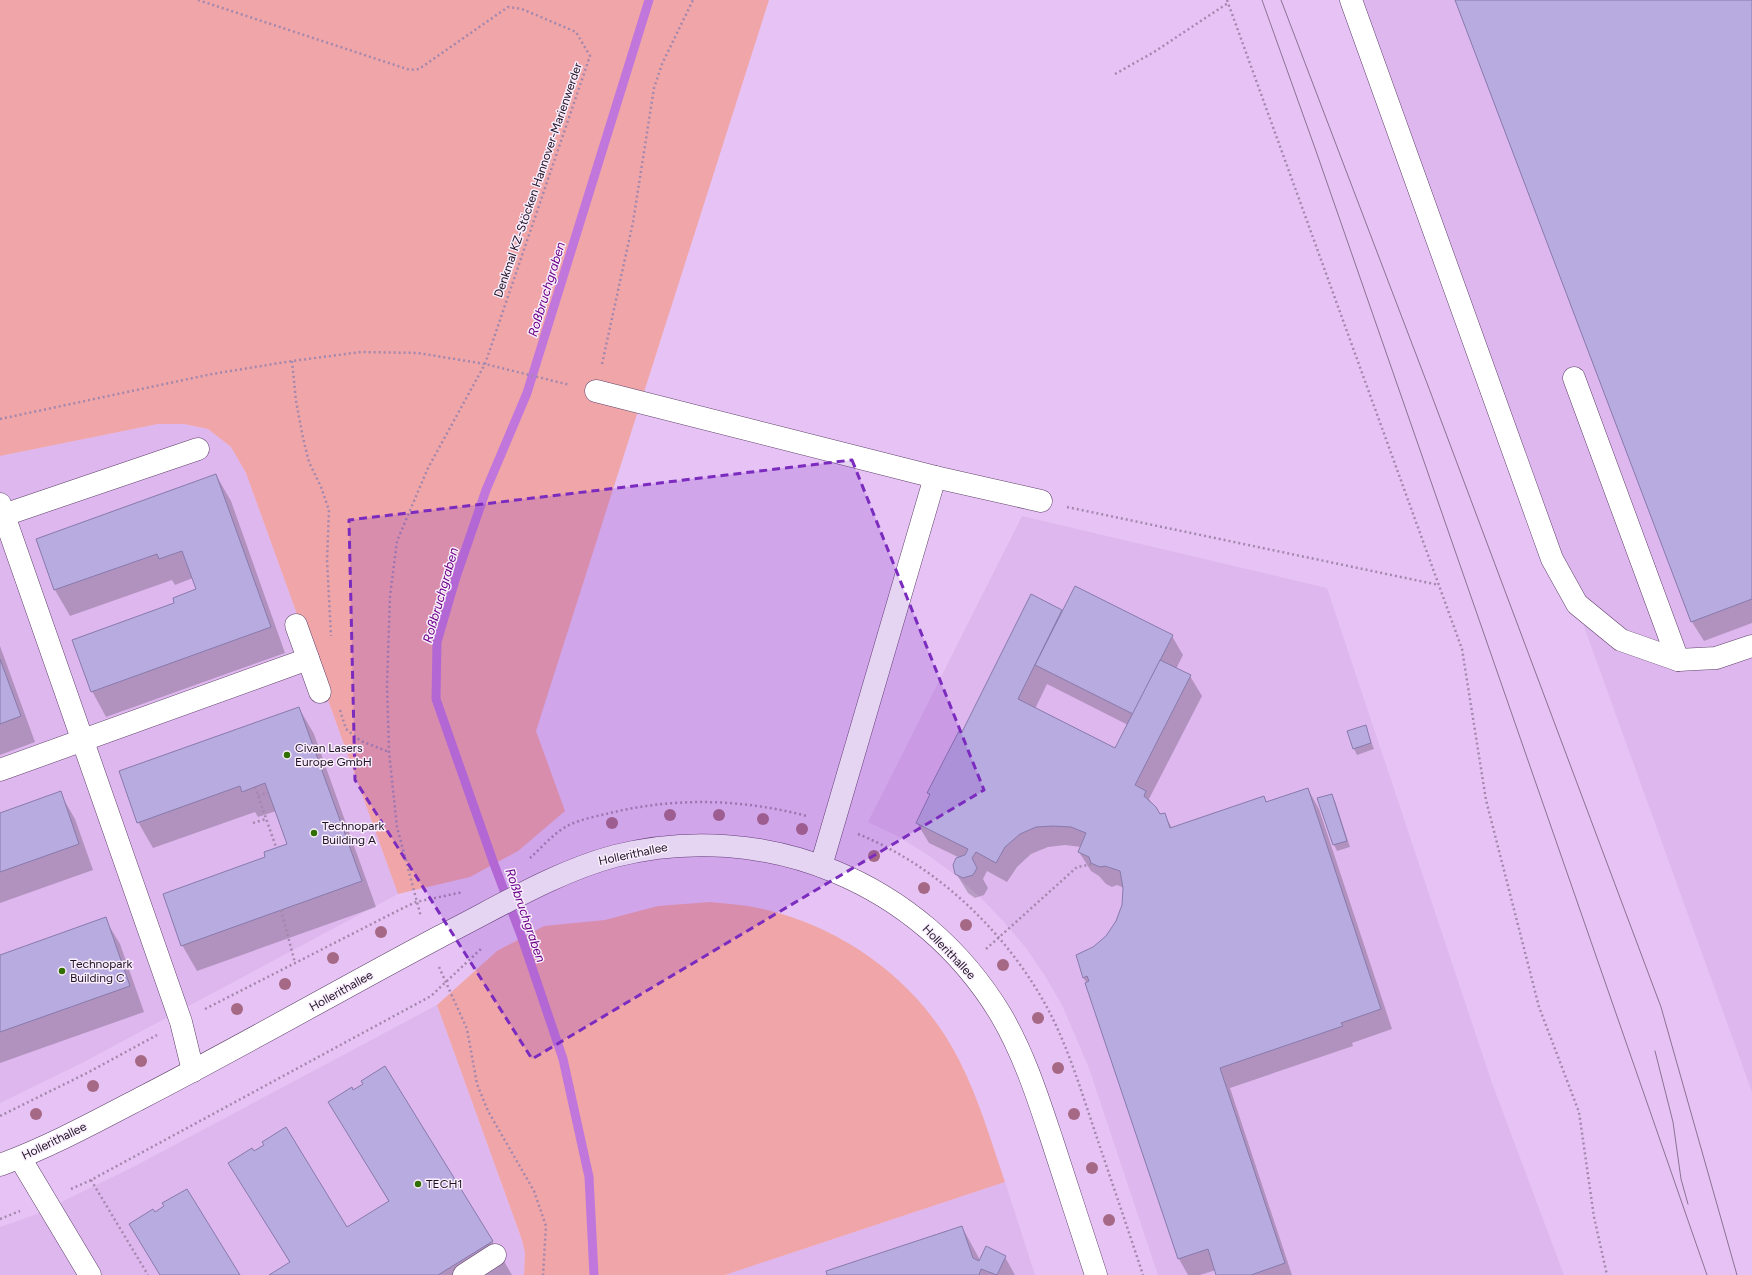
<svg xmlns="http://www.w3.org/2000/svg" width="1752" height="1275" font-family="Figtree,sans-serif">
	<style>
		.built { fill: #deb7ee }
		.green { fill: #f0a6a9 }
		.shadow { fill: #0003; fill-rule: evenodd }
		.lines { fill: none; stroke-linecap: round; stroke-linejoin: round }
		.stream { stroke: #c076db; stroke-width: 9 }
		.building { fill: #b8abdf; stroke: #887aac }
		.minor-casing { stroke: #5f416a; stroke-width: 23 }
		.path { stroke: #a387ad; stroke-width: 2.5; stroke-dasharray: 2 3; stroke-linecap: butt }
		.minor { stroke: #fff; stroke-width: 22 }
		.tram { stroke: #8b7294; stroke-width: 1 }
		.tree { fill: #a66985 }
		.marked { fill: #7b2cbf; fill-opacity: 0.2; stroke: #7b2cbf; stroke-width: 3; stroke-dasharray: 8 5; stroke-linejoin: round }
		.poi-dot { fill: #326f01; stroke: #f9eefd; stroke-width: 1.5 }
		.labels { text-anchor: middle; stroke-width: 3; stroke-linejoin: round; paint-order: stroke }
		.street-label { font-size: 12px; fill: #1e1122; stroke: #f9eefd }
		.poi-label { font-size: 12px; fill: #1e1122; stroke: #f9eefd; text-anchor: start }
		.water-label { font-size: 13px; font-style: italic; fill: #6b0088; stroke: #f9eefd }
	</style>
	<rect width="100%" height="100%" fill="#e6c3f4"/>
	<!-- built -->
	<g class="built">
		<path d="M1358,0h394v1092z"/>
		<path d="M158,424h26l24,5 23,18 15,26 152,421 -316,169 -82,40v-647z"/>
		<path d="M1022,516l305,72 165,495 72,192h-406l-69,-207 -27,-63 -17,-29 -19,-28 -22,-26 -24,-25 -25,-22 -27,-20 -29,-18 -31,-15z"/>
		<path d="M437,1005l85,235 3,13 -1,22h-524v-48l37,-13 100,-49z"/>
		<path d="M1005,1182l30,93h-310z"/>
	</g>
	<!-- green -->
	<g class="green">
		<path d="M0,0h769l-233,731 29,80 -47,40 -48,26 -72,17 -152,-421 -15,-26 -23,-18 -24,-5h-26l-158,32z"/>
		<path d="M710,902c19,2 38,3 57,8 81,20 154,74 192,150 20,39 32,81 46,122l-280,93h-201l1,-22 -3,-13 -85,-235 60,-54 47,-25 61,-6 53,-14z"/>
	</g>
	<!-- shadow -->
	<g class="shadow">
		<path d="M1456,0h296v623l-48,18 -12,-19z"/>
		<path d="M216,475l15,26 54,152 -179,64 -14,-26 105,-101 -4,-12 -18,7 -3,-5 -102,36 -15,-26 -18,-51z"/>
		<path d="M1031,596l32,15 109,25 11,19 -7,14 14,7 12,20 -53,103 11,16 4,-1 8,14 92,-31 3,5 41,-13 11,20 73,220 -40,14 1,3 -123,42 62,187h-75l-1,-5 -16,5h-12l-9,-16 -92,-276 -4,-5 11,-30 13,-12 10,-14 6,-17 1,-17 -7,-3 -5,2 -6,-3 -7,-8 -8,-5 -12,-19 2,-5 -16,-2 -17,2 -17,7 -14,13 -10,15 -20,-11 -4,8 5,9 -4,7 -9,3 -7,-5 -12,-20 -2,-8 4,-8 -29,-14 -12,-20 13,-27 -2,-3 34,-59zM1047,684l81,41 -12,24 -81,-40z"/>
		<path d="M0,646l35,96 -35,13z"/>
		<path d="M299,708l15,26 62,173 -179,64 -15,-26 85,-87 21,-14 -12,-33 -18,6 -3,-5 -102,36 -15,-26z"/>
		<path d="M1365,726l9,23 -17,6 -3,-6z"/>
		<path d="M60,793l15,26 18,51 -93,33v-89z"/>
		<path d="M1331,795l4,6 15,46 -13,4 -3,-6 -15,-46z"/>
		<path d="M105,919l15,25 24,68 -144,51v-107z"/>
		<path d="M329,1102l163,139 20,34h-241l19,-12 -60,-100 117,65 42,-26z"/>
		<path d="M962,1227l18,33 25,-3 10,18h-186z"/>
	</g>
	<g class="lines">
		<!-- stream -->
		<path class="stream" d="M594,1275l-5,-98 -26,-118 -41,-121 -28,-74 -58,-165 1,-57 19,-65 30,-87 41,-97 122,-393"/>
	</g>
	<!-- building -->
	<g class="building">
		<path d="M1455,0h297v599l-61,23z"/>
		<path d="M216,474l55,153 -180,65 -19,-52 102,-37 -1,-5 23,-9 -14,-38 -23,8 -2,-5 -103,36 -18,-51z"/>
		<path d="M1075,586l98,49 -40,79 -98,-49z"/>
		<path d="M1031,594l31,16 -44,89 97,49 45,-88 31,15 -56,110 11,6 -2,5 12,11 4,7 5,-1 5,15 94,-32 2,6 42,-14 73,221 -40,14 2,3 -123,42 65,195 -34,12h-35l-8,-26 -30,10 -93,-276 4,-2 -2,-5 -4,2 -7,-23 17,-8 13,-11 10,-15 6,-16 1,-17 -3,-17 -15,-5 -5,1 -7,-3 -2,-1 -2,-6 -11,-5 8,-19 -15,-6 -18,-1 -17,1 -16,7 -15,13 -9,16 -20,-11 -4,6 5,10 -4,7 -10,3 -8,-4 -2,-9 3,-7 9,-3 3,-6 -52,-26 14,-29 -3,-1 32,-62 3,1z"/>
		<path d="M0,659l21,57 -21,8z"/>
		<path d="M299,707l63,174 -181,65 -18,-52 102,-37 -1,-5 23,-8 -22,-61 -23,9 -2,-6 -103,37 -18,-52z"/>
		<path d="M1366,725l5,18 -18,6 -6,-18z"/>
		<path d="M61,791l18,53 -79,28v-59z"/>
		<path d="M1332,794l15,47 -14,4 -16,-47z"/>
		<path d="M106,917l24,69 -130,46v-77z"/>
		<path d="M385,1066l108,175 -55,34h-169l21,-13 -62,-99 24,-15 2,3 10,-6 -2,-3 24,-15 61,100 42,-26 -61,-99 24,-15 1,3 10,-6 -2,-3z"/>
		<path d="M187,1189l53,86h-80l-31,-51 24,-15 2,3 9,-6 -2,-3z"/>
		<path d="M962,1226l11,32 6,3 7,-15 20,10 -9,19 -16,-6 -2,6h-152l-1,-4z"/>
	</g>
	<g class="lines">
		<defs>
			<g id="minor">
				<path d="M1351,0l201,559 25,45 44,36 57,20 38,-2 36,-12"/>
				<path d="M1574,378l104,282"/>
				<path d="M596,391l339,86 -114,389"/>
				<path d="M935,477l106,24"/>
				<path d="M0,504l181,518 12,49"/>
				<path d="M4,515l194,-66"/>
				<path d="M296,625l24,67"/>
				<path d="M0,770l308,-111"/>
				<path d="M20,1158l70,117"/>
				<path d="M0,1165c49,-18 95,-43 141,-67 101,-52 200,-109 300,-162 56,-28 114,-64 174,-80 150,-38 306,26 386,159 23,39 37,83 51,125 15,45 29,90 44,135"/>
				<path d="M464,1275l31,-20"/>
			</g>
		</defs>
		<!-- minor casing -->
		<use href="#minor" class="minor-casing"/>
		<!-- path -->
		<g class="path">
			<path d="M198,0l212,70 9,-1 89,-62 14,2 54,23 14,24 -105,308 -57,104 -31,73 -7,55 -3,89 2,67 8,75 24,90"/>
			<path d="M1227,0l235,649 24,151 53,207 40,105 15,105 13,58"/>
			<path d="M1115,74l39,-22 74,-49"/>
			<path d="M292,361l4,40 7,37 6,24 12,25 8,23 -2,50 4,76"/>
			<path d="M602,364l31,-142 21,-134 8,-24 31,-64"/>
			<path d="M0,419l212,-45 80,-13 69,-9 57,1 67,11 85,21"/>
			<path d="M1067,507l372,78"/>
			<path d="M340,710l6,19 15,12 28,11"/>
			<path d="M255,787l21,60"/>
			<path d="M258,796l10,-4"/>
			<path d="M253,823l13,-4"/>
			<path d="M858,834c82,33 153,103 193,181 18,36 30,75 43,114 16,48 33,97 49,146"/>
			<path d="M530,858c12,-11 25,-26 39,-33 13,-6 28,-9 41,-12 66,-16 132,-14 197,3"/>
			<path d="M281,910l14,53"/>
			<path d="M986,949l91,-82 16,-3"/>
			<path d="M439,967l28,62 10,55 11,27 46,80 12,35 -3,49"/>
			<path d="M205,1009l198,-101 13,-6 47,-10"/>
			<path d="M0,1116l87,-43 70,-38"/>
			<path d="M91,1180l57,95"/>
			<path d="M71,1189l20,-9 340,-184 52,-49"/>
			<path d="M0,1219l20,-8"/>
		</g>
		<!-- minor -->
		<use href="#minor" class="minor"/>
		<!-- tram -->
		<g class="tram">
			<path d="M1262,0l54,151 391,1124"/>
			<path d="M1281,0l149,391 231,616 76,268"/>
			<path d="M1655,1051l18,71 8,57 7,25"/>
		</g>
	</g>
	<!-- trees -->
	<g class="tree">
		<circle cx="670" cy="815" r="6"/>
		<circle cx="719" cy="815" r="6"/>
		<circle cx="763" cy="819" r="6"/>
		<circle cx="612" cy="823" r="6"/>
		<circle cx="802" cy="829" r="6"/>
		<circle cx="874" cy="856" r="6"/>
		<circle cx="924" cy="888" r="6"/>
		<circle cx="966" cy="925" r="6"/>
		<circle cx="381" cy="932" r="6"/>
		<circle cx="333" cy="958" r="6"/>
		<circle cx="1003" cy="965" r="6"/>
		<circle cx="285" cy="984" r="6"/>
		<circle cx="237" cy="1009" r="6"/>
		<circle cx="1038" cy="1018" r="6"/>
		<circle cx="141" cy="1061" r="6"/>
		<circle cx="1058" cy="1068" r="6"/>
		<circle cx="93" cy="1086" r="6"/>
		<circle cx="36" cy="1114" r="6"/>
		<circle cx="1074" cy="1114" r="6"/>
		<circle cx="1092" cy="1168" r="6"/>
		<circle cx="1109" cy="1220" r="6"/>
	</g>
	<!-- marked area -->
	<path class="marked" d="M852,460l132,330 -452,269 -177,-279 -6,-260z"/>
	<!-- markers -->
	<g class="poi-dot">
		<circle cx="287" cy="755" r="4"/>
		<circle cx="314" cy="833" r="4"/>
		<circle cx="62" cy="971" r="4"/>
		<circle cx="418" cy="1184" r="4"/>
	</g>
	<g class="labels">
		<!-- street labels -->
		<g class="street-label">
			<text transform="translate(538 180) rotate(-71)" y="4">Denkmal KZ-Stöcken Hannover-Marienwerder</text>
			<text transform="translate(633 854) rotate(-12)" y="4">Hollerithallee</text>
			<text transform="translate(949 952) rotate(46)" y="4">Hollerithallee</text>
			<text transform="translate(341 991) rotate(-29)" y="4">Hollerithallee</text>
			<text transform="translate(54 1141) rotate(-26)" y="4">Hollerithallee</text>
		</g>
		<!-- poi labels -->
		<g class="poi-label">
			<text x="295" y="752">Civan Lasers<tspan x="295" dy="14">Europe GmbH</tspan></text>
			<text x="322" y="830">Technopark<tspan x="322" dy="14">Building A</tspan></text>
			<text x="70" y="968">Technopark<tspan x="70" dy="14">Building C</tspan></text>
			<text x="426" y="1188">TECH1</text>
		</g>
		<!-- water labels -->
		<g class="water-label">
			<text transform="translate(546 289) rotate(-73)" y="5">Roßbruchgraben</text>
			<text transform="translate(440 595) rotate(-74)" y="5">Roßbruchgraben</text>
			<text transform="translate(526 915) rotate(71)" y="5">Roßbruchgraben</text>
		</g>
	</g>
</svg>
